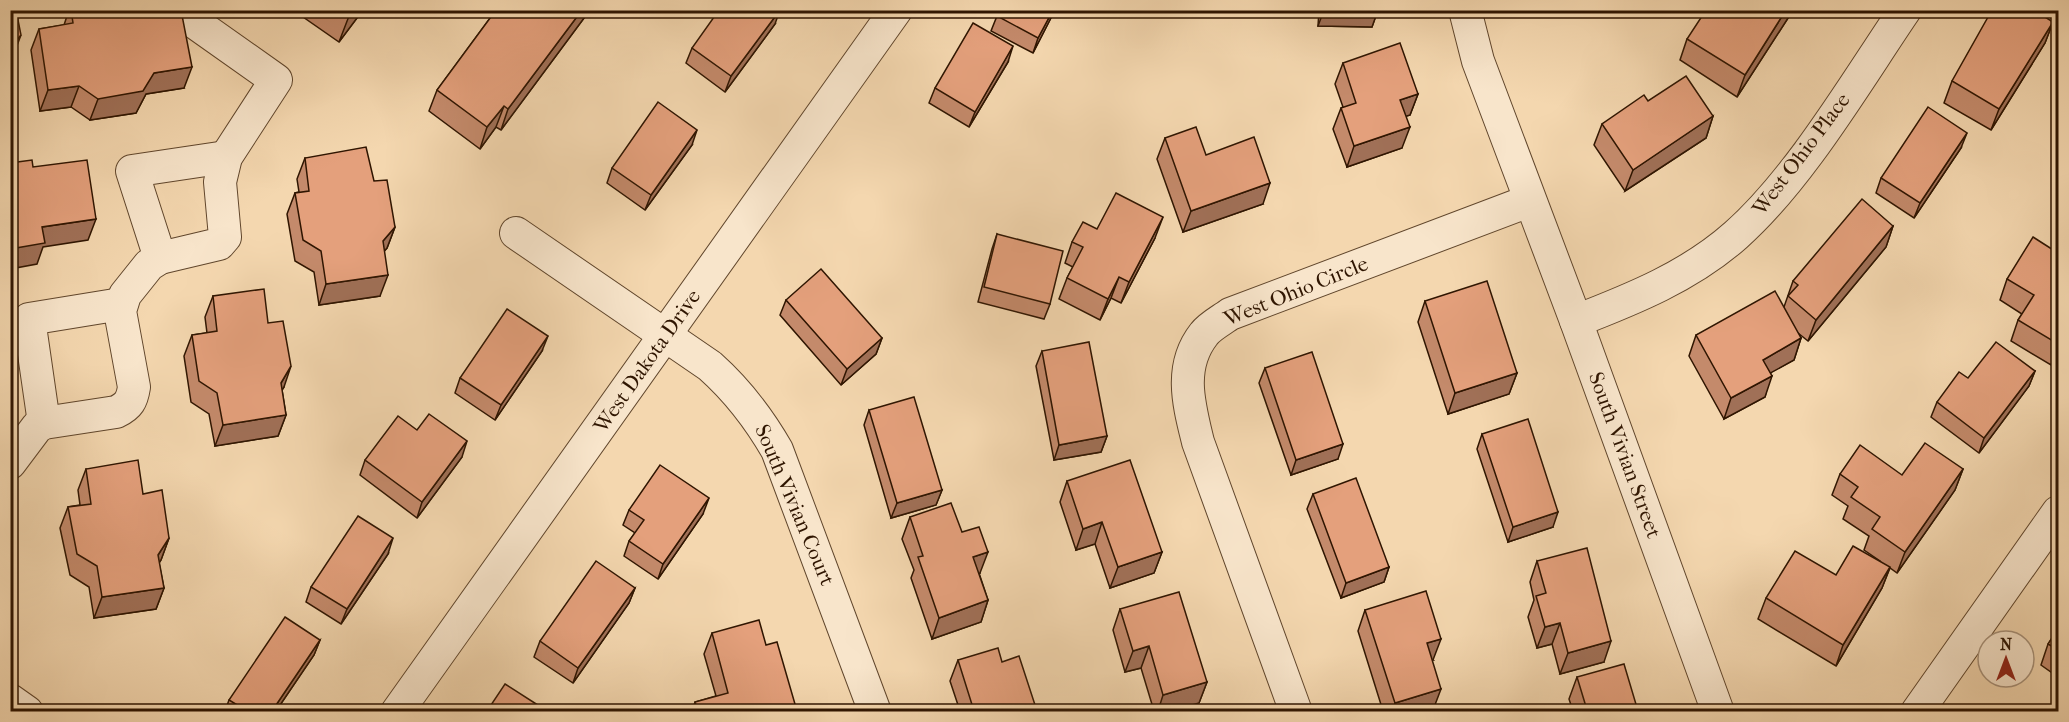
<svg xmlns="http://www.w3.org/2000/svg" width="2069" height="722" font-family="'IM FELL French Canon',serif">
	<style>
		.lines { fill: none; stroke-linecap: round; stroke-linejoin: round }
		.minor-casing { stroke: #60462c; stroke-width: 34 }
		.minor { stroke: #f8e5cb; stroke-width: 32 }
		.wall { fill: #c48a6b; stroke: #2f1501; stroke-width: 1.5 }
		.shaded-wall { fill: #a07057; stroke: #2f1501; stroke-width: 1.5 }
		.building { fill: #e4a07c; stroke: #2f1501; stroke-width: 1.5 }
		.labels { text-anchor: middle; stroke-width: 6; stroke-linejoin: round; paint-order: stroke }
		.street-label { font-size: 21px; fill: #2f1501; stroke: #f8e5cb }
	</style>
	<rect width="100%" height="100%" fill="#f4d7af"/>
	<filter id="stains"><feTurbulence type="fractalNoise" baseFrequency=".00333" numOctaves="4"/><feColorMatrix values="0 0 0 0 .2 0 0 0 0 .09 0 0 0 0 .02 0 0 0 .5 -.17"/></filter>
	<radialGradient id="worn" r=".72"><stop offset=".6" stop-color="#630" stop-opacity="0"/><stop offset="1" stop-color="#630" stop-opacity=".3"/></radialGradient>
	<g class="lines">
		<defs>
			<g id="minor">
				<path d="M1465,10l13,51 98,260 142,391"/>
				<path d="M516,233l194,133c28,25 48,51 67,84l98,262"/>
				<path d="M160,258l-28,-87 94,-14"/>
				<path d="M1576,321c57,-22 114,-45 160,-86 64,-57 120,-153 169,-225"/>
				<path d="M44,423l-15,-104 92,-15"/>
				<path d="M10,463l27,-36 7,-4 72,-11c13,-6 16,-12 18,-25l-14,-76 5,-16 24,-30 11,-7 59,-14 6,-7 -5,-55 6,-25 50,-77 -99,-70"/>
				<path d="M10,700l17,12"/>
				<path d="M397,712l499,-702"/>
				<path d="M1296,712l-98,-270c-9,-37 -20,-75 6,-108 6,-8 18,-14 26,-20l299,-113"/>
				<path d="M1917,712l141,-200"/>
			</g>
		</defs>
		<!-- minor casing -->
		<use href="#minor" class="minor-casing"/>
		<!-- minor -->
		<use href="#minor" class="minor"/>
	</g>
	<!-- wall -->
	<g class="wall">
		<path d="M69,10h44l1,6 70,72 -38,6 -10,19 -46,7 -19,-13 -31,4 -9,-61 8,-21 25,-4z"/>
		<path d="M293,10h70l-24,32z"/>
		<path d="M496,10h94l-89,120 -5,-3 -16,22 -51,-38 8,-21z"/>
		<path d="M1055,10l-22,43 -42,-22 6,-15z"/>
		<path d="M1319,10h59l-6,17 -54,-1z"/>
		<path d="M2052,10h6v5z"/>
		<path d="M1790,15l-53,82 -57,-37 7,-21z"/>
		<path d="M2053,22l-8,21 -54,87 -47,-27 8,-22z"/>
		<path d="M775,24l-50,68 -39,-29 6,-15z"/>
		<path d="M1008,62l-39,65 -40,-24 6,-15z"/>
		<path d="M1343,63l75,31 -8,21 -4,1 -4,32 -55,19 -14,-38 8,-21 2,-1 -8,-23z"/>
		<path d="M1648,101l65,15 -7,22 -81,53 -31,-46 8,-21z"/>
		<path d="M1165,138l41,17 57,49 -80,28 -26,-73z"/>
		<path d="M692,145l-47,65 -38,-27 5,-15z"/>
		<path d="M1961,148l-47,70 -38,-25 5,-15z"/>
		<path d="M305,158l69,23 21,46 -8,21 -3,3 -4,45 -61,9 -5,-33 -19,-11 -8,-47 8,-21 4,-1 -2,-13z"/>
		<path d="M1893,226l-7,21 -78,94 -10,-8 3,5 -7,22 -23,12 -6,25 -41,22 -35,-63 7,-21 88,-28 9,-26z"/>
		<path d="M1097,229l58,9 -34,65 -10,-5 -11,22 -41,-21 8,-21 6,-11 -8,-4 7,-21z"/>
		<path d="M997,234l53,70 -6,15 -66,-17 14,-53z"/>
		<path d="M2058,253v99l-7,13 -40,-24 7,-21 4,-6 -22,-14 7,-21z"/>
		<path d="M213,296l55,27 16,64 -2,3 4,25 -8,21 -63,10 -6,-32 -18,-12 -7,-46 8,-21 15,-2 -2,-16z"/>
		<path d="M786,300l96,38 -6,16 -35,31 -61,-70z"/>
		<path d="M1425,301l92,72 -8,21 -61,20 -30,-92z"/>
		<path d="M542,351l-47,69 -40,-27 5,-15z"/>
		<path d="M1042,351l65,85 -6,16 -47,8 -18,-94z"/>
		<path d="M1265,368l73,91 -47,16 -32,-92z"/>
		<path d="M2035,371l-6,15 -50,67 -48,-36 6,-15 31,-24z"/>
		<path d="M869,410l73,80 -6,15 -45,13 -27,-93z"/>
		<path d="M417,430l45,27 -45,61 -57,-43 5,-15z"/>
		<path d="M1482,434l71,93 -45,15 -31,-93z"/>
		<path d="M86,469l57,25 26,44 -8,22 -2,3 5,25 -8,21 -62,9 -5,-31 -19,-12 -10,-47 8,-21 12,-2 -2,-15z"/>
		<path d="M1963,469l-8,21 -58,83 -7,-5 -8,20 -46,78 -78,-47 8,-21 114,-37 -16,-11 5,-14 -26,-17 5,-13 -16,-11 8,-21 62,1z"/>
		<path d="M1067,481l95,71 -8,21 -44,15 -15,-44 -19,6 -16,-48z"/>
		<path d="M1313,494l76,73 -5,15 -43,16 -34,-89z"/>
		<path d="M629,510l74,4 -45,65 -34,-23 5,-15 6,-8 -12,-8z"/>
		<path d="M910,517l52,15 18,41h-1l9,27 -7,22 -49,17 -21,-61 3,-8 -12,-31z"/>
		<path d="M388,554l-47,70 -35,-22 5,-15z"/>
		<path d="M1537,561l67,101 -44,12 -8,-30 -15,4 -9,-31 6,-17 -4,-18z"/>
		<path d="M635,588l-6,15 -56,80 -39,-26 6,-16z"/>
		<path d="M1120,609l87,73 -8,21 -27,8h-18l-13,-43 -16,4 -12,-42z"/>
		<path d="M1365,610l68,50h-1l1,50 -5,1h-45l-25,-80z"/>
		<path d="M2058,629v48l-17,-12 7,-21z"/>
		<path d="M712,633l54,12 31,66h-105l3,-9 21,-6 -12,-42z"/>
		<path d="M320,640l-6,15 -38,56h-51l4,-11z"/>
		<path d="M958,660l44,2 35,49h-77l-10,-30z"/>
		<path d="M1577,677l61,34h-65l-4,-12z"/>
	</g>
	<!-- shaded-wall -->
	<g class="shaded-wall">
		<path d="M353,10h10l-24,32 10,-26z"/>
		<path d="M582,10h8l-89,120 7,-21z"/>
		<path d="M780,10l-5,14 -50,68 6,-16z"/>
		<path d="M1053,10h2l-22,43 5,-15z"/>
		<path d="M1324,10h54l-6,17 -54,-1z"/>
		<path d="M1786,10h5l-1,5 -53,82 8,-22z"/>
		<path d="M2053,22l-8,21 -54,87 8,-21z"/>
		<path d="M21,35l-8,21 -3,3v-11z"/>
		<path d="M1013,46l-5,16 -39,65 6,-15z"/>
		<path d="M192,67l-8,21 -38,6 -10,19 -46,7 8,-21 56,-26z"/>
		<path d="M10,84h5l-5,12z"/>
		<path d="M79,86l-8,21 -31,4 8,-21z"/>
		<path d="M1418,94l-8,21 -18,6 8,-21z"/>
		<path d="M504,106l-8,21 -16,22 7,-22z"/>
		<path d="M1713,116l-7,22 -81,53 8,-21z"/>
		<path d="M1410,127l-8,21 -55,19 7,-21z"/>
		<path d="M697,130l-5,15 -47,65 6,-15z"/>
		<path d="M1967,133l-6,15 -47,70 6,-15z"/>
		<path d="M1270,183l-7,21 -80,28 8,-21z"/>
		<path d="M1163,217l-8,21 -34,65 8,-21z"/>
		<path d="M96,219l-8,21 -45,7 -6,17 -27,5v-20l32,-22z"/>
		<path d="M1893,226l-7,21 -78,94 8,-21z"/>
		<path d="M395,227l-8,21 -12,14 8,-21z"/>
		<path d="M388,275l-8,21 -61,9 7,-21z"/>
		<path d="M1119,277l-8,21 -11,22 8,-21z"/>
		<path d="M548,336l-6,15 -47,69 6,-15z"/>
		<path d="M882,338l-6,16 -35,31 6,-16z"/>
		<path d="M1801,338l-7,22 -38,21 7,-21z"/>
		<path d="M2058,344v8l-7,13z"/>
		<path d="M291,366l-7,21 -11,17 8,-21z"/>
		<path d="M2035,371l-6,15 -50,67 5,-15z"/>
		<path d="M1517,373l-8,21 -61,20 7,-21z"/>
		<path d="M1772,376l-7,21 -41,22 7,-21z"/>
		<path d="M286,415l-8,21 -63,10 8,-21z"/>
		<path d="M1107,436l-6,16 -47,8 5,-15z"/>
		<path d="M467,441l-5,16 -45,61 5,-16z"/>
		<path d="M1343,444l-5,15 -47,16 5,-15z"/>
		<path d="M1963,469l-8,21 -58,83 8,-21z"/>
		<path d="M942,490l-6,15 -45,13 6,-15z"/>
		<path d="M709,498l-6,16 -45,65 5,-15z"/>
		<path d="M1558,512l-5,15 -45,15 5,-15z"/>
		<path d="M1102,522l-7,22 -19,6 7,-21z"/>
		<path d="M169,538l-8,22 -11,16 8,-21z"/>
		<path d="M393,538l-5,16 -47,70 6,-15z"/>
		<path d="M988,552l-8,21 -15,5 8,-21z"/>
		<path d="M1162,552l-8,21 -44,15 8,-21z"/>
		<path d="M1389,567l-5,15 -43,16 5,-15z"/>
		<path d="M1890,567l-8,21 -46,78 7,-21z"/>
		<path d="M164,588l-8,21 -62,9 8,-21z"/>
		<path d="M635,588l-6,15 -56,80 5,-15z"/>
		<path d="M988,600l-7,22 -49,17 7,-21z"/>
		<path d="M1560,623l-8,21 -15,4 8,-21z"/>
		<path d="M1441,639l-8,21 -14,4 8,-21z"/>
		<path d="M320,640l-6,15 -38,56h-4z"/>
		<path d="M1611,641l-7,21 -44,12 8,-21z"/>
		<path d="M1149,646l-8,22 -16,4 8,-21z"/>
		<path d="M1207,682l-8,21 -27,8h-14l5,-16z"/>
		<path d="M1441,689l-8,21 -5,1h-36l3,-8z"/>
	</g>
	<!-- building -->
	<g class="building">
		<path d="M10,10h6l5,25 -11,13z"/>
		<path d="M71,10h42l1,6 42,-6h25l11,57 -38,6 -11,18 -45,8 -19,-13 -31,4 -9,-61 34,-6z"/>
		<path d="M340,10h13l-4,6z"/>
		<path d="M496,10h86l-74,99 -4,-3 -17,21 -50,-37z"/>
		<path d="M719,10h61l-49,66 -39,-28z"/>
		<path d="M1000,10h53l-15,28 -41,-22z"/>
		<path d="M1706,10h80l-41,65 -58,-36z"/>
		<path d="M1992,10h42l19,12 -54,87 -47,-28z"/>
		<path d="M973,23l40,23 -38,66 -40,-24z"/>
		<path d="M1400,43l18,51 -18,6 10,27 -56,19 -13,-38 15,-5 -13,-40z"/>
		<path d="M10,61l5,23h-5z"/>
		<path d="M1686,76l27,40 -80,54 -31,-46 42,-29 4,6z"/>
		<path d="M658,102l39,28 -46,65 -39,-27z"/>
		<path d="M1928,107l39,26 -47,70 -39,-25z"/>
		<path d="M1196,127l10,28 48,-18 16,46 -79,28 -26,-73z"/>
		<path d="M366,147l8,34 13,-1 8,47 -12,14 5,34 -62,9 -5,-33 -18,-11 -8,-47 14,-2 -4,-33z"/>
		<path d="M32,160l1,7 54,-7 9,59 -54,8 3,16 -35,6v-86z"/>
		<path d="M1116,193l47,24 -34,65 -10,-5 -11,22 -41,-21 16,-31 -11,-5 11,-20 14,7z"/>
		<path d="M1862,199l31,27 -77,94 -28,-24 10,-11 -5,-4z"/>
		<path d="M997,234l66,17 -13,53 -66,-17z"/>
		<path d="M2033,237l25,16v91l-40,-24 16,-25 -27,-16z"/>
		<path d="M821,269l61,69 -35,31 -61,-69z"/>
		<path d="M1487,281l30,92 -62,20 -30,-92z"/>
		<path d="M264,289l4,34 15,-2 8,45 -10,17 5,32 -63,10 -6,-32 -18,-12 -7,-46 25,-4 -4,-35z"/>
		<path d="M1775,291l26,47 -38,22 9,16 -41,22 -35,-63z"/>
		<path d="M507,309l41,27 -47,69 -41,-27z"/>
		<path d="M1089,342l18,94 -48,9 -17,-94z"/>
		<path d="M1996,342l39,29 -51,67 -47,-36 22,-30 9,6z"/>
		<path d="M1312,352l31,92 -47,16 -31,-92z"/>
		<path d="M914,397l28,93 -45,13 -28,-93z"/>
		<path d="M429,414l38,27 -45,61 -57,-42 33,-44 19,14z"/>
		<path d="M1528,419l30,93 -45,15 -31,-93z"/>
		<path d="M1925,443l38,26 -58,83 -33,-23 8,-12 -29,-20 7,-10 -18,-13 20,-29 42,30z"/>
		<path d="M138,460l5,34 19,-4 7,48 -11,17 6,33 -62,9 -5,-31 -20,-12 -9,-47 23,-3 -5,-35z"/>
		<path d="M1130,460l32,92 -44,15 -16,-45 -19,7 -16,-48z"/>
		<path d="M660,465l49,33 -46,66 -34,-23 15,-21 -15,-10z"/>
		<path d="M1356,478l33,89 -43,16 -33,-89z"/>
		<path d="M951,503l11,29 17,-5 9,25 -15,5 15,43 -49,18 -21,-61 5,-1 -13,-39z"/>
		<path d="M358,516l35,22 -46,71 -36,-22z"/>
		<path d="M1853,546l37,21 -47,78 -77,-47 29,-47 41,24z"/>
		<path d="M1587,548l24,93 -43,12 -8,-30 -15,4 -9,-31 10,-3 -9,-32z"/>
		<path d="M596,561l39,27 -57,80 -38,-27z"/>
		<path d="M1426,591l15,48 -14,4 14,46 -46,14 -30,-93z"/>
		<path d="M1179,592l28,90 -44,13 -14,-49 -16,5 -13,-42z"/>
		<path d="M285,617l35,23 -48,71h-25l-18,-11z"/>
		<path d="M759,620l7,25 11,-3 20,69h-99l-3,-9 33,-9 -16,-60z"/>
		<path d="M2058,629v21l-10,-6z"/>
		<path d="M998,648l4,14 17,-6 18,55h-63l-16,-51z"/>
		<path d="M1624,664l14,47h-58l7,-1 -10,-33z"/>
		<path d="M505,684l39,25 -2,2h-55z"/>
	</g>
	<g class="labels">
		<!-- street labels -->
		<g class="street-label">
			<text transform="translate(1801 154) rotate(-53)" y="7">West Ohio Place</text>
			<text transform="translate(1296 291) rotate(-22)" y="7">West Ohio Circle</text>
			<text transform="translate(647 361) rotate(-55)" y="7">West Dakota Drive</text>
			<text transform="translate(1625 455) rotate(70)" y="7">South Vivian Street</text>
			<text transform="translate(795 505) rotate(67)" y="7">South Vivian Court</text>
		</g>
	</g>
	<!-- margin -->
	<rect width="2069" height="722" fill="none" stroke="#f4d7af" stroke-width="36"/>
	<rect x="12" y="12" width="2045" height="698" fill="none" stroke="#2f1501" stroke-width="3"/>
	<rect x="18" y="18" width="2033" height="686" fill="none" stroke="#2f1501" stroke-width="1.5"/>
	<!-- north arrow -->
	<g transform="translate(2006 659)"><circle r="28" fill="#f8e5cb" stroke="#a8927a" stroke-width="1.5"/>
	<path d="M0-4.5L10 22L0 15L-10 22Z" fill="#8f2418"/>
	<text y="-9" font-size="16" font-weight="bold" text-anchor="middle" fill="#2f1501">N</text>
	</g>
	<rect width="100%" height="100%" filter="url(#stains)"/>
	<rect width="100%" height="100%" fill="url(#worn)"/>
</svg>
